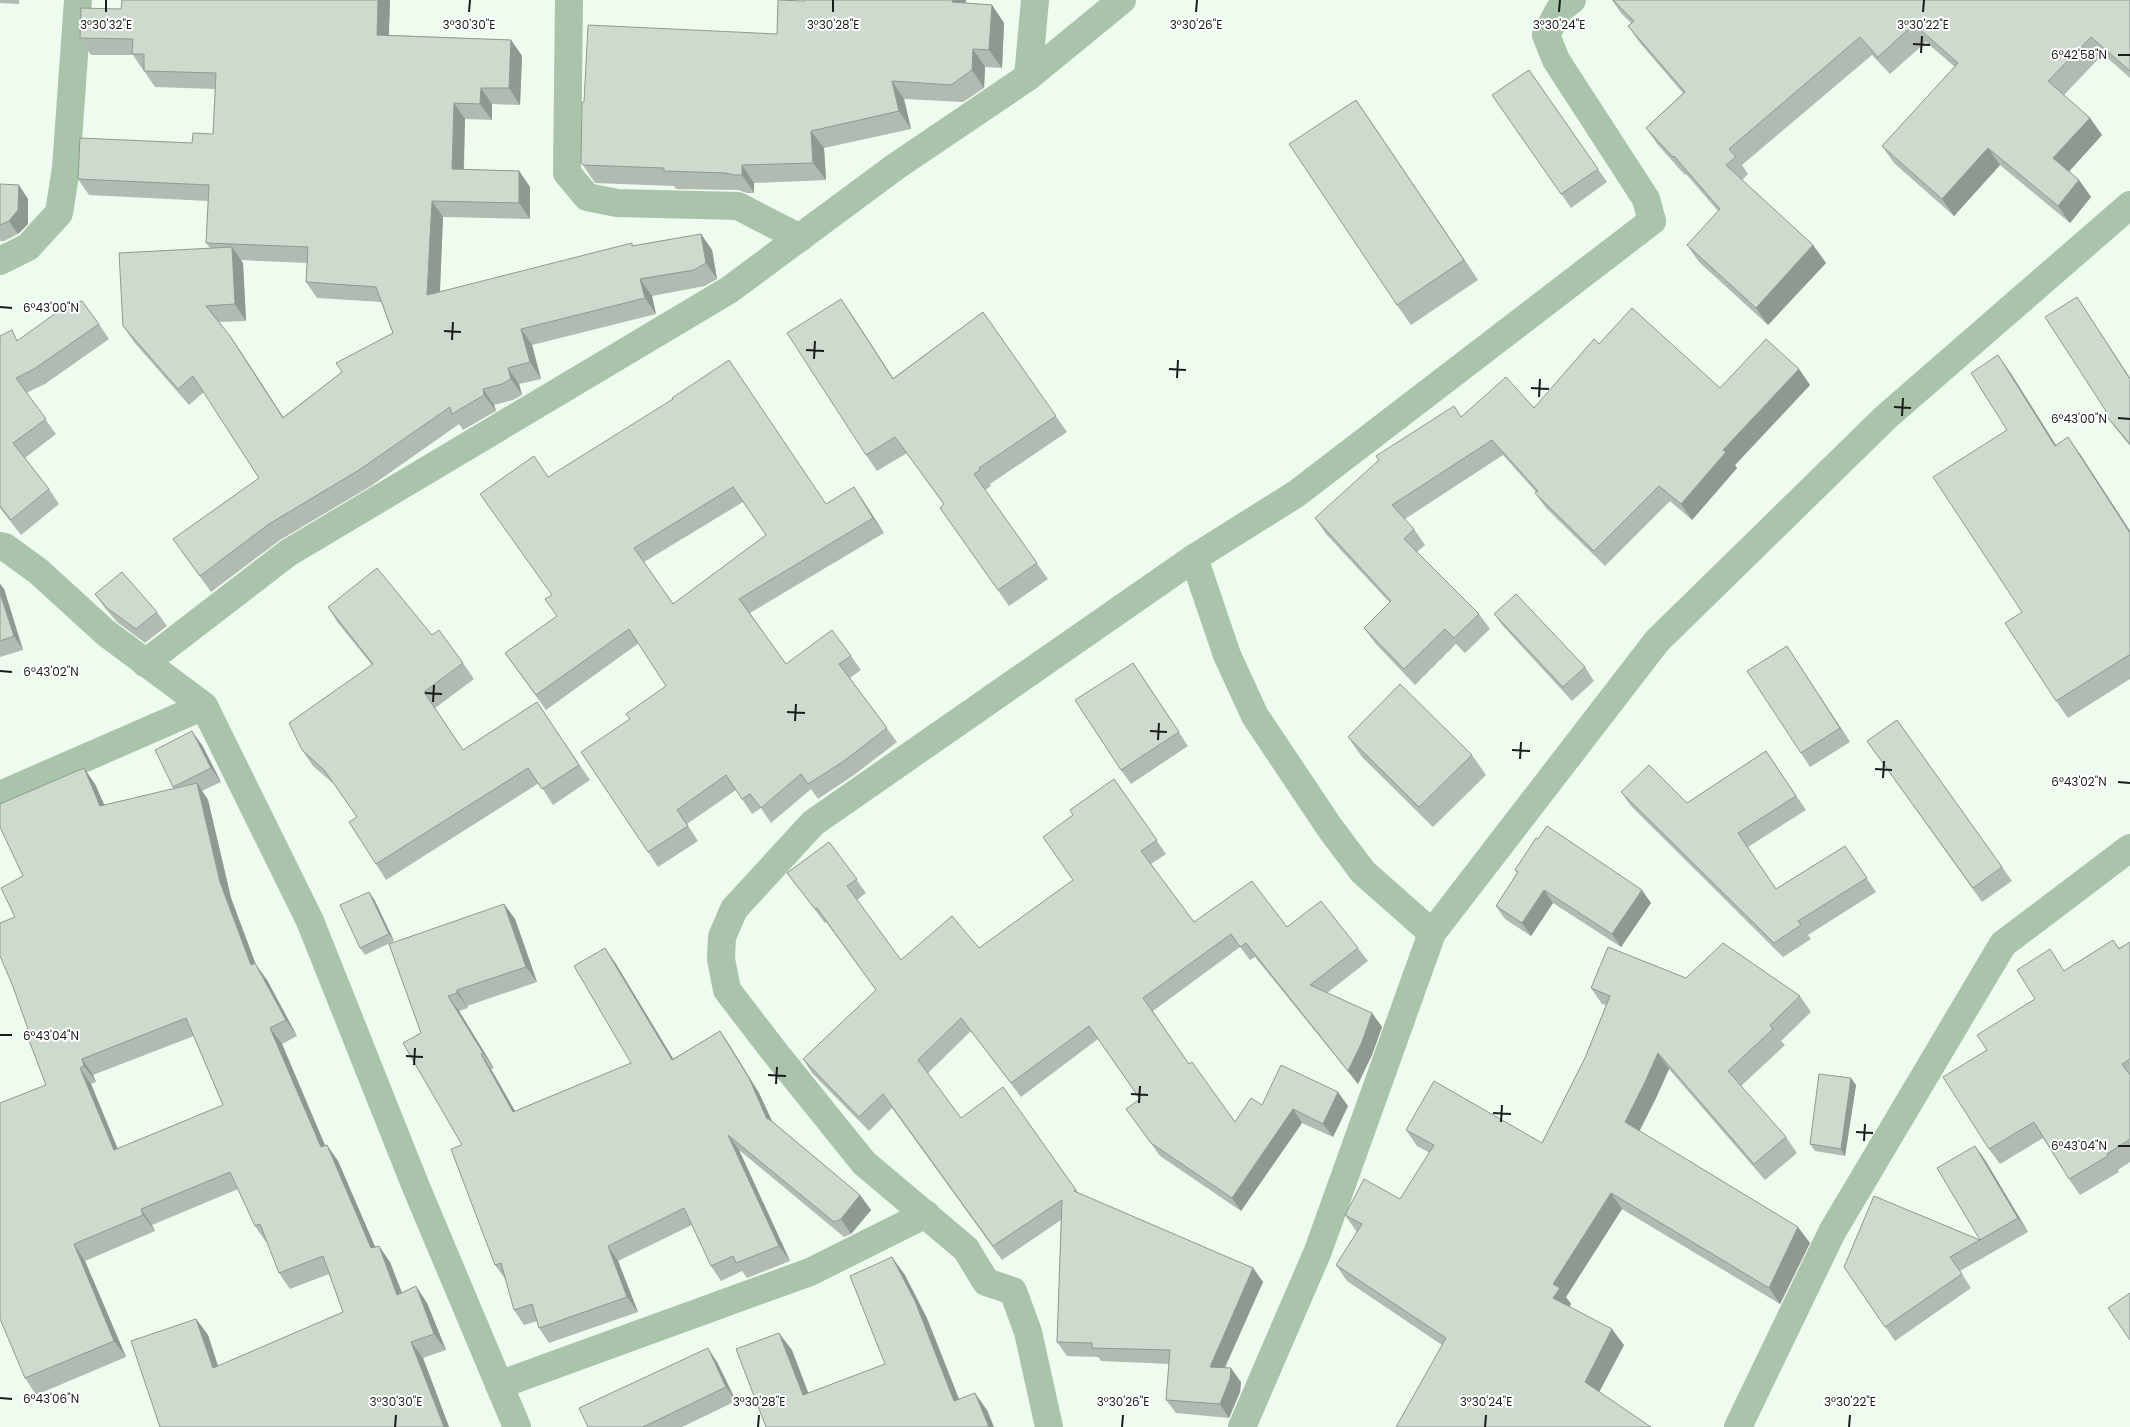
<svg xmlns="http://www.w3.org/2000/svg" width="2130" height="1427" font-family="Poppins,sans-serif">
	<style>
		.lines { fill: none; stroke-linecap: round; stroke-linejoin: round }
		.street { stroke: #a9c4aa; stroke-width: 28 }
		.wall { fill: #b1bbb1; fill-rule: evenodd }
		.shaded-wall { fill: #909990 }
		.building { fill: #cedace; stroke: #909990; fill-rule: evenodd }
		.ticks { fill: none; stroke: #191d19; stroke-width: 2 }
		.ticks-label { font-size: 12px; text-anchor: middle; fill: #191d19; stroke: #fff; stroke-width: 4; stroke-linejoin: round; paint-order: stroke }
	</style>
	<rect width="100%" height="100%" fill="#eefbef"/>
	<g class="lines">
		<!-- street -->
		<g class="street">
			<path d="M569,0l-2,173 20,24 30,6 121,3 62,32"/>
			<path d="M1028,77l7,-77"/>
			<path d="M0,261l28,-14 31,-34 7,-45 12,-168"/>
			<path d="M0,546l5,1 33,24 68,62 98,73 106,215 106,266 101,240"/>
			<path d="M1194,558l33,97 28,61 75,112 33,44 69,61"/>
			<path d="M145,663l143,-110 441,-263 166,-123 133,-90 94,-77"/>
			<path d="M0,795l204,-89"/>
			<path d="M499,1385l311,-113 116,-58"/>
			<path d="M1049,1427l-21,-95 -15,-41 -27,-9 -20,-33 -102,-86 -91,-113 -46,-60 -6,-31 1,-22 12,-28 79,-86 381,-265 102,-64 356,-273 -6,-22 -90,-139 -10,-25 13,-25 13,-10"/>
			<path d="M1242,1427l76,-176 114,-318 225,-292 229,-224 244,-212"/>
			<path d="M1738,1427l94,-195 171,-288 127,-96"/>
		</g>
	</g>
	<!-- wall -->
	<g class="wall">
		<path d="M0,0h19v4l-19,-1z"/>
		<path d="M390,0l-1,35 122,5 11,16 -2,49 -28,-1v16l-27,-1 -1,50 55,2 11,16v32l-87,-2 -3,75 193,-46 68,-12 11,16 5,29 -12,7 -53,10 4,18 -124,31 9,34 -22,5 3,11 -9,5 -19,5 2,6 -33,19 -4,-6 -88,62 -91,54 -69,52 -38,-53 86,-61 -55,-86 -15,13 -55,-63 -11,-16 87,-78 -4,-5 2,-42 -119,-6 -11,-16 114,-36 21,-9 2,-45 -60,-2 -11,-16v-1h-1l-10,-15h-42l-11,-17zM240,260l67,3 -1,19 11,16 64,4 12,31 -110,84 -42,-65 -11,-16 -11,-14 27,-1 -3,-58z"/>
		<path d="M804,0h162v3l26,2 12,18 -2,45 -17,-1 -1,21 -21,14 -59,-3 7,30 -87,19 2,32 -72,3v10h-7l-9,-3 -62,-1 -2,-3 -79,-3 -14,-21 3,-60 193,-68z"/>
		<path d="M1612,0h518v78l-27,-24 -39,41 26,23 12,17 -33,36 10,9 12,17 -21,26 -70,-58 -46,51 -60,-53 -12,-17 73,-79 -29,-25 -36,32 -18,-19 -130,110 6,9 -6,6 71,65 13,18 -58,62 -69,-63 -12,-17 31,-34 -32,-37 -1,1 -27,-30 -12,-17 37,-35 -43,-50 -12,-17 3,-3 -10,-10z"/>
		<path d="M1529,70l78,112 -36,26 -79,-113z"/>
		<path d="M1356,100l122,180 -67,45 -14,-20z"/>
		<path d="M0,184l28,15v25l-10,10 -14,7h-4z"/>
		<path d="M2077,297l53,81v68l-13,-16 -13,-17 2,-2z"/>
		<path d="M983,312l84,120 -77,52 1,2 -6,4 63,89 -39,27 -69,-98 4,-3 -37,-52 -30,18 -11,-16 -14,-140 41,63z"/>
		<path d="M99,324l10,15 -64,45 -19,9 30,41 -31,24 24,31 10,15 -38,31 -21,-27v-172l19,4z"/>
		<path d="M1599,344l121,44 79,-19 11,16 -75,80 2,3 -45,52 -22,-19 -65,65 -59,-58 -11,-15 1,-1 -33,-37 -98,64 9,10 11,16 -8,7 62,62 11,15 -25,24 -9,-9 -41,41 -40,-42 -11,-15 26,-25 -64,-69 -11,-16 146,-101 73,-9z"/>
		<path d="M2010,372l46,73 24,9 50,77v148l-62,39 -12,-17 -49,-271z"/>
		<path d="M673,399l153,105 28,-17 10,15 20,31 -134,80 36,51 65,-8 10,14 -11,8 47,64 -43,33 -36,24 -7,-10 -40,34 -10,-15 -9,6 -16,-24 -49,34 11,17 -40,26 -10,-15 -18,-133 36,-33 -27,-43 -93,67 -41,-57 52,-37 -5,-21zM743,502l23,33 -93,69 -29,-42z"/>
		<path d="M0,584l4,5 19,61 -23,7z"/>
		<path d="M95,594l62,18 10,14 -22,17 -28,-21 -12,-14z"/>
		<path d="M328,607l104,28 31,28 11,16 -39,29 28,42 74,-48 53,78 -37,25 -14,-22 -153,97 -10,-16 -19,-47 -22,-32 -22,-19 -11,-16 70,-85 -34,-42z"/>
		<path d="M1494,614l91,53 9,14 -22,20 -68,-74z"/>
		<path d="M1796,660l54,82 -40,25 -9,-14z"/>
		<path d="M1142,676l46,70 -57,38 -10,-14z"/>
		<path d="M1897,720l115,161 -30,21 -115,-161z"/>
		<path d="M1348,737l124,18 14,20 -53,52 -71,-70z"/>
		<path d="M202,745l19,37 -19,9 6,9 23,98 25,67 11,15 30,56 -15,8 43,102 13,15 37,86 15,15 12,31 25,10 19,47 -23,8 26,69h-289l36,-108 12,16 10,31 125,-54 -14,-38 -39,15 -11,-16 -12,-31h-1l-11,-16 -17,-37 -86,36 3,6 -70,30 41,96 -90,38 -11,-17 21,-293 -18,-56 -13,-112 8,-41 72,-92 9,21 70,-16 -1,-2zM194,1036l29,69 -105,44 -27,-65 5,-2 -3,-7z"/>
		<path d="M1766,751l40,59 -58,37 28,42 69,-43 31,46 -68,43 3,4 -28,18 -152,-151 -10,-14 66,11z"/>
		<path d="M1114,779l52,75 -15,10 43,58 93,5 71,21 10,13 -41,32 45,20 10,14 -10,28 -14,29 -103,-127 -5,3 -10,-13 -87,64 36,53 46,58 27,-17 86,1 -15,31 -31,-14 -61,88 -81,-55 -34,-47 14,-10 -42,-60 -77,58 -50,-66 -43,42 33,45 42,-31 76,107 174,74 10,14 -38,86 16,14 -1,10 -11,26 -53,-5 -10,-13 3,-36 -68,-3 -3,-4 -31,-1 -10,-14 4,-122 -59,40 -110,-152 -23,23 -57,-58 -9,-14 73,-69 -50,-68 -1,1 -38,-50 42,-31 37,51 -9,7 44,60 78,-12 94,-68z"/>
		<path d="M1515,870l136,33 -30,44 -68,-44 -22,33 -26,-17 -9,-13 21,-33z"/>
		<path d="M374,899l20,42 -29,14 -5,-7z"/>
		<path d="M504,904l11,15 22,63 -70,24 1,2 -9,3 35,57 -3,1 24,42 116,-48 -26,-115 11,16 57,95 47,-28 10,15 29,47 13,28 88,74 11,15 -20,24 -7,3 -105,-87 51,111 -43,17 -5,-7 -21,10 -10,-15 -19,-41 -74,36 20,51 -89,31 -10,-15 -2,-7 -13,4 -10,-15 -8,-30 -11,-15 -33,-120 -41,-112z"/>
		<path d="M2113,940l6,8 11,-6v220l-12,8 1,2 -39,23 -11,-16 -26,-41 -43,26 -11,-15 -2,-99 78,-80z"/>
		<path d="M1686,978l114,18 11,16 -30,29 4,4 -44,41 45,51 11,16 -32,27 -96,-111 -13,29 -17,33 171,112 -30,61 -158,-95 -56,88 5,7 -2,3 55,38 -25,47 -157,-47 -95,-64 -11,-16 22,-33 -2,-1 -11,-16 55,-16 30,-46 -13,-7 -11,-16 136,13 43,-85 21,-53 -4,-1 -11,-16z"/>
		<path d="M1856,1085l-11,71 -30,-5 -5,-7z"/>
		<path d="M1975,1146l10,14 43,72 -68,39 11,17 -76,53 -51,-74 136,-27z"/>
		<path d="M717,1362l19,39 -54,26h-94z"/>
	</g>
	<!-- shaded-wall -->
	<g class="shaded-wall">
		<path d="M378,0h12l-2,51 -11,-16z"/>
		<path d="M953,0h13l-1,20 -13,-18z"/>
		<path d="M992,5l12,18 -2,45 -13,-18z"/>
		<path d="M511,40l11,16 -2,49 -11,-17z"/>
		<path d="M973,49l12,18 -1,21 -12,-18z"/>
		<path d="M892,81l12,18 7,30 -12,-18z"/>
		<path d="M481,88l11,16v16l-12,-16z"/>
		<path d="M1356,100l14,20 108,160 -14,-20z"/>
		<path d="M454,103l11,16 -2,66 -11,-16z"/>
		<path d="M2090,118l12,17 -37,41 -12,-18z"/>
		<path d="M811,131l13,17 2,32 -13,-17z"/>
		<path d="M1988,148l12,17 -46,51 -12,-17z"/>
		<path d="M742,165l12,18v10l-12,-18z"/>
		<path d="M519,171l11,16v32l-11,-16z"/>
		<path d="M2079,180l12,17 -21,26 -12,-17z"/>
		<path d="M19,185l9,14v25l-10,10 -9,-13z"/>
		<path d="M432,201l11,16 -4,94 -12,-16z"/>
		<path d="M701,234l11,16 5,29 -11,-16z"/>
		<path d="M1813,245l13,18 -58,62 -12,-17z"/>
		<path d="M232,247l11,16 3,58 -11,-17z"/>
		<path d="M640,279l12,17 4,18 -11,-16z"/>
		<path d="M2077,297l53,81v1z"/>
		<path d="M841,299l11,16 52,80 -11,-16z"/>
		<path d="M521,329l11,16 9,34 -11,-17z"/>
		<path d="M230,336l11,16 53,82 -11,-16z"/>
		<path d="M1998,355l12,17 57,91 -12,-17z"/>
		<path d="M508,368l11,16 3,11 -11,-16z"/>
		<path d="M1799,369l11,16 -75,80 2,3 -45,52 -11,-16 42,-54z"/>
		<path d="M483,389l11,16 2,6 -12,-16z"/>
		<path d="M2068,437l12,17 50,77v2z"/>
		<path d="M854,487l10,15 20,31 -11,-15z"/>
		<path d="M0,584l4,5 19,61 -9,-14 -14,-43z"/>
		<path d="M1787,646l9,14 54,82 -10,-14z"/>
		<path d="M192,731l10,14 19,37 -10,-14z"/>
		<path d="M84,768l11,16 17,38 -12,-16z"/>
		<path d="M197,783l11,17 23,98 25,67 11,15 30,56 -11,-16 -35,-55 -31,-83z"/>
		<path d="M1544,890l9,13 -22,33 -9,-13z"/>
		<path d="M1642,890l9,13 -30,44 -9,-13z"/>
		<path d="M369,892l5,7 20,42 -5,-7z"/>
		<path d="M504,904l11,15 22,63 -11,-15z"/>
		<path d="M605,948l11,16 67,111 -11,-15z"/>
		<path d="M457,990l10,16 1,2 -11,-15z"/>
		<path d="M448,996l11,15 35,57 -11,-15z"/>
		<path d="M1372,1013l10,14 -10,28 -14,29 -10,-13z"/>
		<path d="M270,1028l12,16 51,120 -12,-17z"/>
		<path d="M720,1031l10,15 29,47 19,41 -11,-15z"/>
		<path d="M1658,1053l11,16 -13,29 -20,40 -11,-16z"/>
		<path d="M481,1054l10,15 33,58 -11,-15z"/>
		<path d="M82,1059l11,16 3,7 -12,-16z"/>
		<path d="M80,1068l11,16 34,83 -11,-17z"/>
		<path d="M1851,1078l5,7 -11,71 -4,-7z"/>
		<path d="M1338,1092l10,14 -15,31 -10,-13z"/>
		<path d="M1293,1109l9,14 -61,88 -9,-13z"/>
		<path d="M728,1135l11,15 51,111 -11,-15z"/>
		<path d="M327,1145l11,16 45,104 -12,-17z"/>
		<path d="M1975,1146l10,14 43,72 -10,-14z"/>
		<path d="M1611,1193l11,16 -56,88 5,7 -7,10 -11,-16v-14z"/>
		<path d="M860,1195l11,15 -20,24 -10,-15z"/>
		<path d="M141,1209l11,16 3,6 -12,-16z"/>
		<path d="M1798,1227l12,16 -30,61 -11,-16z"/>
		<path d="M74,1244l11,17 41,96 -12,-16z"/>
		<path d="M379,1246l11,16 19,49 -12,-16z"/>
		<path d="M608,1246l10,15 20,51 -11,-15z"/>
		<path d="M892,1257l13,18 22,43 40,101 -13,-18z"/>
		<path d="M1253,1268l10,14 -44,98 -9,-13z"/>
		<path d="M416,1286l11,17 19,47 -12,-16z"/>
		<path d="M196,1319l12,16 16,50 -11,-17z"/>
		<path d="M1612,1329l12,16 -28,53 -11,-16z"/>
		<path d="M779,1333l13,17 24,63 -13,-18z"/>
		<path d="M411,1342l12,16 26,69h-5z"/>
		<path d="M708,1348l9,14 19,39 -10,-14z"/>
		<path d="M1231,1368l10,14 -1,10 -11,26 -9,-14z"/>
		<path d="M975,1393l12,17 7,17h-5z"/>
	</g>
	<!-- building -->
	<g class="building">
		<path d="M122,0h256l-1,35 134,5 -2,48h-28l-1,16 -26,-1 -2,66 67,2v32l-87,-2 -5,94 205,-52v3l69,-12 5,29 -12,7 -54,9 5,19 -124,31 9,33 -22,6 3,11 -9,5 -19,5 1,6 -32,19 -2,-7 -91,63 -90,54 -69,52 -27,-37 86,-61 -66,-102 -15,13 -55,-63 -4,-73 113,-6 3,57 -29,2 24,30 53,82 59,-46 -6,-9 57,-30 -17,-46 -70,-5 2,-35 -102,-4 3,-58 -131,-6 2,-41 112,5 1,-10 20,1 3,-61 -72,-2v-17h-12l1,-15 -53,-1 1,-30 40,1z"/>
		<path d="M778,0l26,1v-1h149l-1,2 40,3 -3,45 -16,-1 -1,21 -21,15 -59,-4 7,30 -88,20 2,32 -71,2v10h-8l-8,-2 -62,-2v-3l-81,-3 -2,-3 1,-60h2l4,-77 189,9z"/>
		<path d="M1613,0h517v71l-39,-34 -43,44 42,37 -37,40 26,22 -21,26 -70,-58 -46,51 -60,-53 76,-83 -44,-39 -36,33 -18,-20 -131,112 7,8 -10,8 87,80 -57,63 -69,-63 33,-36 -46,-53 -1,1 -27,-29 39,-36 -57,-66 6,-5z"/>
		<path d="M1529,70l69,99 -37,25 -69,-99z"/>
		<path d="M1356,100l108,160 -67,45 -108,-161z"/>
		<path d="M0,184l19,1 -1,25 -9,11 -9,4z"/>
		<path d="M2077,297l53,82v65l-26,-31 2,-2 -61,-94z"/>
		<path d="M841,299l52,80 90,-67 73,104 -77,52 1,2 -6,4 63,89 -39,27 -58,-82 4,-4 -49,-67 -29,18 -79,-122z"/>
		<path d="M82,301l17,23 -65,45 -18,9 30,41 -33,24 36,46 -38,31 -11,-14v-170l12,-6 5,11 50,-36z"/>
		<path d="M1632,308l88,80 46,-49 33,30 -76,81 3,2 -45,52 -22,-18 -65,65 -59,-58 3,-2 -46,-51 -100,65 22,24 -10,10 75,75 -25,24 -9,-9 -41,40 -40,-41 27,-27 -76,-83 64,-58 -3,-4 78,-50 7,11 45,-40 28,31 60,-69 5,5z"/>
		<path d="M1998,355l57,91 13,-9 62,96v123l-1,-1 -73,46 -51,-78 17,-11 -89,-135 74,-47 -36,-57z"/>
		<path d="M729,360l97,144 28,-17 19,31 -134,81 47,65 46,-34 19,26 -12,8 48,64 -43,33 -36,23 -7,-10 -40,34 -11,-14 -8,5 -16,-24 -49,35 11,16 -40,26 -67,-100 49,-33 -4,-5 40,-28 -37,-57 -93,66 -31,-42 52,-37 -12,-17 7,-4 -72,-101 54,-38 14,21 125,-78 -1,-1zM733,487l33,48 -93,69 -39,-56z"/>
		<path d="M377,568l55,67 7,-5 24,33 -39,29 39,58 74,-48 42,63 -37,24 -14,-21 -152,96 -27,-42 8,-5 -32,-46 -23,-21 -13,-27 84,-59 -45,-57z"/>
		<path d="M122,572l35,40 -21,17 -29,-21 -12,-14z"/>
		<path d="M0,593l14,43 -14,5z"/>
		<path d="M1516,594l69,73 -22,20 -69,-73z"/>
		<path d="M1787,646l53,82 -39,25 -54,-82z"/>
		<path d="M1133,663l46,69 -58,38 -46,-70z"/>
		<path d="M1400,684l72,71 -53,52 -71,-70z"/>
		<path d="M1897,720l105,147 -29,21 -106,-147z"/>
		<path d="M192,731l19,37 -38,19 -18,-37z"/>
		<path d="M1766,751l30,45 -58,37 38,56 69,-43 22,32 -69,43 3,4 -27,18 -153,-151 28,-27 38,38z"/>
		<path d="M84,768l16,38 97,-23 23,99 31,83 4,-2 31,57 -16,8 51,119 6,-2 44,103 8,-2 18,49 19,-9 18,48 -23,8 33,85h-284l-29,-86 65,-22 17,49 130,-56 -20,-56 -44,17 -19,-49 -5,2 -25,-54 -89,37 2,6 -69,29 40,97 -89,37 -25,-59v-216l46,-18 -21,-55 3,-1 -16,-45 -12,-28v-33l15,-6 -14,-29 22,-12 -23,-49v-23zM186,1018l37,87 -109,45 -34,-82 4,-2 -2,-7z"/>
		<path d="M1114,779l43,61 -16,11 53,71 58,-41 35,46 34,-26 37,47 -48,37 62,28 -10,29 -14,29 -102,-128 -6,4 -9,-13 -88,64 46,66 3,-2 43,60 16,-24 11,7 19,-40 57,27 -15,32 -30,-15 -61,89 -81,-55 -25,-34 14,-10 -51,-73 -78,57 -50,-65 -43,42 43,58 42,-31 73,103 -2,1 179,77 -43,99 21,1 -1,11 -10,25 -54,-4 4,-50 -78,-2v-5l-35,-1 5,-142 -69,46 -110,-152 -24,23 -56,-58 73,-69 -59,-82 -2,1 -28,-36 42,-31 28,37 -10,7 54,74 51,-44 27,32 94,-68 -30,-43 30,-22 -3,-5z"/>
		<path d="M1547,826l95,64 -30,44 -68,-44 -22,33 -26,-17 22,-34 -3,-2 21,-32 2,1z"/>
		<path d="M369,892l20,42 -29,14 -20,-43z"/>
		<path d="M504,904l22,63 -69,23v3l-9,3 35,57 -2,1 32,58 118,-49 -57,-97 31,-18 67,112 48,-29 29,47 18,41h2l91,76 -19,24 -7,3 -106,-87 51,111 -43,17 -3,-7 -22,10 -27,-58 -76,38 19,51 -88,31 -7,-24 -18,6 -13,-47 -6,2 -44,-116 11,-4 -59,-102 18,-10 -32,-89z"/>
		<path d="M2113,940l6,9 11,-7v117l-8,5 8,11v64l-23,15 1,2 -39,23 -35,-57 -45,27 -46,-72 44,-27 -10,-15 58,-36 -18,-29 33,-21 14,22z"/>
		<path d="M1723,943l77,53 -30,29 3,4 -45,42 58,66 -32,27 -96,-111 -13,29 -20,40 173,105 -29,61 -158,-95 -58,91 7,4 -7,10 59,31 -27,53 66,45h-255l50,-89 -110,-73 26,-41 -17,-9 19,-36 36,20 34,-54 -28,-15 28,-49 108,62 43,-85 25,-62 -19,-8 17,-41 78,31z"/>
		<path d="M1819,1074l32,4 -10,71 -31,-5z"/>
		<path d="M1975,1146l43,72 -68,39 12,17 -77,53 -41,-60 30,-71 106,44 -43,-72z"/>
		<path d="M892,1257l23,44 39,100 21,-8 14,34h-223l-30,-78 43,-16 24,62 82,-31 -35,-88z"/>
		<path d="M2130,1293v47l-22,-32z"/>
		<path d="M708,1348l18,39 -83,40h-55l-9,-19z"/>
	</g>
	<!-- ticks -->
	<path class="ticks" d="M106,12v-12M469,12l1,-12M833,12v-12M1196,12l1,-12M1559,12l1,-12M1923,12l1,-12M1913,44l17,1M1921,53l1,-17M2118,55h12M0,307l12,1M444,331l17,1M452,340l1,-18M806,350l18,1M814,359l1,-18M1169,369l17,1M1177,378l1,-18M1531,388l18,1M1539,397l1,-18M1894,407l17,1M1902,416l1,-18M2118,418l12,1M0,671l12,1M425,693l17,1M433,702l1,-17M787,712l18,1M795,721l1,-17M1150,731l17,1M1158,740l1,-17M1512,750l18,1M1520,759l1,-17M1875,769l17,1M1883,778l1,-17M2118,782l12,1M0,1035h12M406,1056l17,1M414,1065l1,-17M768,1075l18,1M776,1084l1,-17M1131,1094l17,1M1139,1103l1,-17M1493,1113l18,1M1501,1122l1,-17M1856,1132l17,1M1864,1141l1,-17M2118,1146h12M0,1398l12,1M395,1427l1,-12M758,1427l1,-12M1122,1427l1,-12M1485,1427l1,-12M1849,1427l1,-12"/>
	<g class="ticks-label">
		<text x="106" y="29">3°30'32"E</text>
		<text x="469" y="29">3°30'30"E</text>
		<text x="833" y="29">3°30'28"E</text>
		<text x="1196" y="29">3°30'26"E</text>
		<text x="1559" y="29">3°30'24"E</text>
		<text x="1923" y="29">3°30'22"E</text>
		<text x="2079" y="59">6°42'58"N</text>
		<text x="51" y="312">6°43'00"N</text>
		<text x="2079" y="423">6°43'00"N</text>
		<text x="51" y="676">6°43'02"N</text>
		<text x="2079" y="786">6°43'02"N</text>
		<text x="51" y="1040">6°43'04"N</text>
		<text x="2079" y="1150">6°43'04"N</text>
		<text x="51" y="1403">6°43'06"N</text>
		<text x="396" y="1406">3°30'30"E</text>
		<text x="759" y="1406">3°30'28"E</text>
		<text x="1123" y="1406">3°30'26"E</text>
		<text x="1486" y="1406">3°30'24"E</text>
		<text x="1850" y="1406">3°30'22"E</text>
	</g>
</svg>
